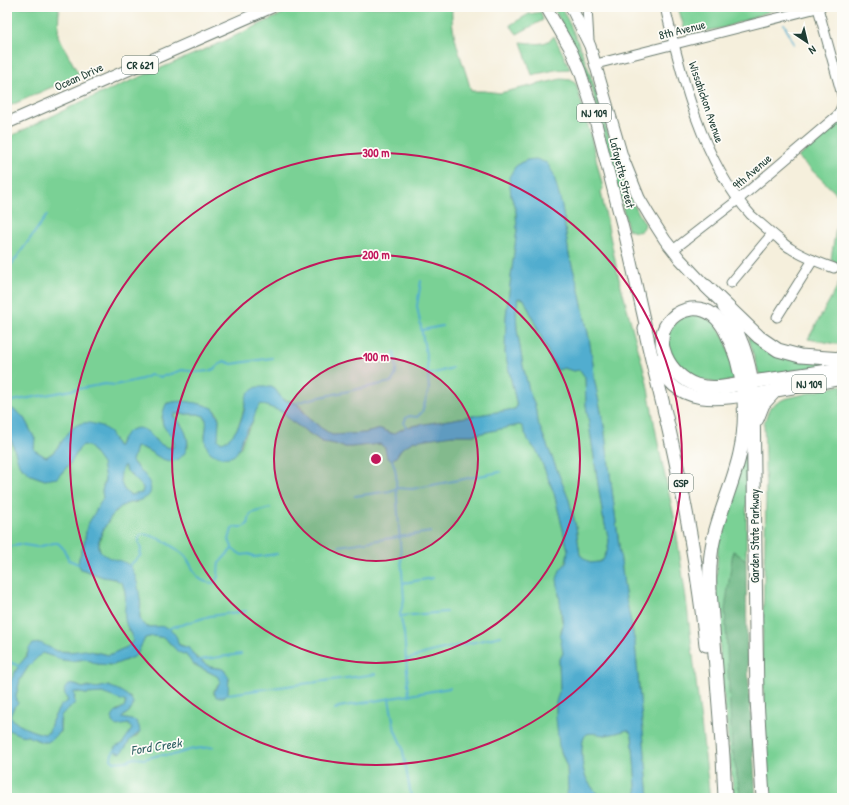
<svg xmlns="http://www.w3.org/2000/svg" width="849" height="805" font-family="'Patrick Hand',sans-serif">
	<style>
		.green { fill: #7ad195; stroke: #4c8764 }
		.forest { fill: #63b37e; stroke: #417859 }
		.water { fill: #51adcf; stroke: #387582; fill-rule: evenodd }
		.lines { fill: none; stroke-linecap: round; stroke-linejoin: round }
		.stream { stroke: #51adcf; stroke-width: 2 }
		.minor-casing { stroke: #6a7b6f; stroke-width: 11 }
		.major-casing { stroke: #6a7b6f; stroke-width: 13 }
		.highway-casing { stroke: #6a7b6f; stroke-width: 15 }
		.minor { stroke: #fff; stroke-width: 9 }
		.major { stroke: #fff; stroke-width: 11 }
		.highway { stroke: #fff; stroke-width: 13 }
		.ring { fill: none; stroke: #c2185b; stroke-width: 2 }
		.labels { text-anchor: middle; stroke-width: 3.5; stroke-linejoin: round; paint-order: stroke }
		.shield { fill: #fdfcf7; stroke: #62766e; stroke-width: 1 }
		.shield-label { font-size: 11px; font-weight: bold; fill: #1f3d34 }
		.street-label { font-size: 12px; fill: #1f3d34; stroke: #fdfcf7 }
		.water-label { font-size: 13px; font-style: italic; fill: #2e5f62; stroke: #fdfcf7 }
		.centre { fill: #c2185b; stroke: #fdfcf7; stroke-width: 2 }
		.ring-label { font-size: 12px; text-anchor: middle; font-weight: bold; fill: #c2185b; stroke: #fdfcf7; stroke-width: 3.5; stroke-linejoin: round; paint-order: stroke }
	</style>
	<rect width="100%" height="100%" fill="#fdfcf7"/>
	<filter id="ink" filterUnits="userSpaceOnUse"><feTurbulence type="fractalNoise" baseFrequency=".025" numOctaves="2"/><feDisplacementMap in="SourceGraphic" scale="8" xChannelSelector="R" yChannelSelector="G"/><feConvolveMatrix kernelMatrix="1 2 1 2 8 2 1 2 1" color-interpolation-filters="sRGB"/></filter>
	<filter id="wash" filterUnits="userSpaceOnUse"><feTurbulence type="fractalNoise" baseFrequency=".012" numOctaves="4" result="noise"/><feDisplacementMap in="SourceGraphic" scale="16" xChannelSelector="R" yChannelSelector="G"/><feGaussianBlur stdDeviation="0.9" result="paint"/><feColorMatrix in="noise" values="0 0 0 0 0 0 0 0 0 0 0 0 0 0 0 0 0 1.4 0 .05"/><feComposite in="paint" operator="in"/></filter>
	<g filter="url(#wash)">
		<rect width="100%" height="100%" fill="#f5efdc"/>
		<!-- green -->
		<g class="green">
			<path d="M7,7h52l-1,29 21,39 -72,32z"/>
			<path d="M297,7h155c-2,29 12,56 19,84h13l16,2 61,-14 10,1 5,4 14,49 13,55 -2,4 17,83 28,103 13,71 15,67 12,82 24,200h-61l-14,-155 -10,-50 -21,-167 -10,-48 -1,-14 -4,-26 -11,-52 -9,-31 -7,-49 -35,-46 -7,3 -5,4 -4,28 5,17 1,18 -11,86 -1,37 12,53 -2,3 -109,18 -13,7 -12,-5 -16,4 -33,2 -11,-7 -13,-11 -7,-10 -9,-6 -10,-2 -7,-10 -4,-2 -25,12c-2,12 -10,46 -27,43 -4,-7 0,-15 0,-22 0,-20 -39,-18 -52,-17 -15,30 8,24 7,42l-2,3c-16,0 -20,-19 -37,-19l-15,12 -1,5h-2l-3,-7 -32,-16c-16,7 -22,27 -36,34l-12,-7 1,-11 -11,-21 -5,-5 -12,-7v-268l74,-36 139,-59z"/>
			<path d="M553,7h8c21,39 35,81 46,123 6,20 11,40 19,59 5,12 12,23 19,35 -2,10 -10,9 -17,5l-35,-136 -11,-30z"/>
			<path d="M678,7h104l-59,21 -37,6z"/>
			<path d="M541,12l2,8 -26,14 -7,-9 19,-11z"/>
			<path d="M554,36l8,16 8,17 -15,1 -23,5 -11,-33c13,1 24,5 33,-6z"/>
			<path d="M842,120v147l-11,-8 10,-61 -43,-41 29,-23z"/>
			<path d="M842,278v67l-34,-6z"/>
			<path d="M518,298l6,1 30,66 3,5 7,-2 9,3 7,-1 5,7 1,28 17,112 6,23 -1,9 -5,11 -4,2 -9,1 -10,-8 -4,-28 -7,-27 -32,-80 -2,-15 -5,-11 -7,-28 -6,-37 -1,-19z"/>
			<path d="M694,313l21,9 10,17 12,41 -21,3 -26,-5 -22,-25v-23l14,-15z"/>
			<path d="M748,336l22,16 65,12 -70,11 -6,-1z"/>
			<path d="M842,385v413h-72l-4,-44 -4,-99 4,-155 -2,-77 6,-16 14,-8z"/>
			<path d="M261,404l22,8 8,9 31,21 13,2 8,3h8l29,-3 5,4 2,8 9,1 6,-10 15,-7 35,-5h21l46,-10 3,1 6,14 10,13 16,40 14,57 -1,9 -3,7 -3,2 -3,21 3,15v13l2,8 -2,5 2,23 -4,8 1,27 -4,21 5,43 6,15 1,23 -3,8h-558v-69l13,6 8,1 13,6h4l15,-10 1,-17 4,-5 8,-5 2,-8 -1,-5 12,2 16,-1 23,8v5l-7,4 -6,9 3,6 13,-1 4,3c-1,6 -7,16 -13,19l7,1 4,-7 8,-5 -7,-15 -9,-2 9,-8v-12l-22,-12 -12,2 -9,-2 -5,2 -7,-3 -12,8 4,8 -8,5 -8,15 -3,11 -4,2c-9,-1 -31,-9 -35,-18l4,-9 4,-4 -2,-7 4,-16 8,-13 14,-14 21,7 8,1 15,-2 11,5 16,1 21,-8 3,-3 8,-16 8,-2 12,2 9,10 12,7 7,9 24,12 3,4v3l-6,7v5l16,-15 -4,-8 -6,-4 -10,-1 -14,-10 -7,-9 -11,-4 -1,-4 -25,-13 -7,-1c-10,-11 -2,-15 -5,-27 -2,-12 -9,-24 -13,-35 -7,-3 -18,-4 -24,-9 -12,-12 8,-41 19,-49 5,-3 10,-3 15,-4l12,-21 -17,-20 4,-14c14,0 22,15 39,13l13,-13c1,-12 -7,-24 -15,-32l1,-1h24l6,2 3,6 -2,14 3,12 33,-1c2,-10 8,-17 12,-26 2,-6 2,-13 8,-17z"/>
			<path d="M7,431l14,36 10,8 14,5 17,-7 12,-15 5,-9 4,-4 6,1 14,18 2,15 -3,12 1,7 -1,5 -15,23 -3,19 -5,13 2,11 22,8 12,2 7,4c7,13 1,28 5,43 1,5 5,9 6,15l-6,6 -18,8 -14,-3 -39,-1 -8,-4 -19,3c-3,9 -10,14 -14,22 -4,9 -5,18 -8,28z"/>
			<path d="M744,454h3l-1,106 -13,-9 -1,196 9,51h-7l-13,-127 -5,-88 2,-37z"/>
			<path d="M124,465l3,6 15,15 1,2 -1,5 -12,2c-10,-6 -13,-21 -6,-30z"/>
			<path d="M627,730l2,1 3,4 5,63h-36c-6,-7 -13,-14 -16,-23 -3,-7 -6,-37 2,-41 5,-2 13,1 19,1 7,-1 14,-3 21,-5z"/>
		</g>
		<!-- forest -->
		<path class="forest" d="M733,551l13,9 1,91 9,147h-15l-9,-51 -7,-137z"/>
		<!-- water -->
		<path class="water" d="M536,159l11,4 6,10 9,33 7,49 9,31 11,52 4,26 1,14 10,48 21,167 10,50 14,155h-12l-5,-63 -3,-4 -2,-1c-7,2 -14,4 -21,5 -6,0 -14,-3 -19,-1 -8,4 -5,34 -2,41 3,9 10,16 16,23h-11l-1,-1 -4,1h-20l3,-8 -1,-23 -8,-21 -3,-28v-16l4,-14 -1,-27 4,-8 -3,-16 3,-12 -6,-46 3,-9 6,-7 2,-13 -14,-57 -16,-40 -10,-13 -6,-14 -3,-1 -46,10h-21l-38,6 -12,7 -6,9 -4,3 -5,-2 -2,-10 -5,-4 -29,3h-8l-8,-3 -13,-2 -31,-21 -8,-9 -22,-8c-5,4 -6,11 -8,16 -3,6 -7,11 -10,17 -5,11 -4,23 -22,20 -4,0 -8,-3 -11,-5 -11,-13 1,-27 -6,-36l-6,-2h-24l-1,2c10,8 20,25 11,38 -3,4 -8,7 -13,7 -13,0 -23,-15 -35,-14l-4,14c5,8 16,14 18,24 5,17 -17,15 -26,20 -10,5 -20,21 -24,32 -2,4 -1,8 -1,12 8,14 27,8 33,20 5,9 7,21 8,30 2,11 -5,21 7,28 14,0 20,-4 29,9 2,3 1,6 3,9l10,3 7,10 14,9 13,2 6,8 -1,16 -4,4h-8l-2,-5 6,-9v-3l-3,-4 -24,-12 -7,-9 -8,-3 -13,-14 -12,-2 -8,2 -8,16 -3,3 -21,8 -16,-1 -11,-5 -15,2 -8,-1 -21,-7 -14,14 -8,13 -4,16 2,7 -4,4 -4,9c4,9 26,17 35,18l4,-2 3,-11 8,-15 8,-5c-4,-8 -7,-14 4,-17l11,4c5,-2 7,-1 12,0 4,0 8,-2 12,-2 7,1 28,11 26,19 0,6 -9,9 -11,13l14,3 3,5 1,6 -10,8 -4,7 -5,6 -5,-1 -1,-5 7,-3 10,-15 -4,-5 -11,2 -5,-4c-1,-9 7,-11 13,-16l1,-4 -24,-9 -16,1 -12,-2 1,11c-11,13 -16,5 -15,28l-8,8 -4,3h-6l-14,-6 -8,-1 -12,-5 -1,-30 3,-11v-7l9,-17 8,-9 2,-8 4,-4 8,-1 15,8 13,1 16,-2 24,5 18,-8 6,-6c-1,-8 -7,-13 -8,-21 -2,-14 4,-24 -3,-37l-7,-4 -12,-2 -22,-8 -3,-5 1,-6 5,-13 3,-19 16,-28 -1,-7 3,-12 -3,-15 -13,-18 -6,-1 -4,4 -7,12 -15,17 -12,2 -14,-5 -12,-10 -6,-20 -6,-14v-25l12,7 5,5 11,21 -1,11 12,7c19,-8 21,-41 48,-33 14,3 17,9 23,22h2c4,-13 16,-24 29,-14 3,2 4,5 7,8 4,4 12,8 17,8l2,-3c1,-16 -20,-11 -8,-41 14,-6 33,-1 47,4l6,11 -1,21 2,2c14,-1 21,-20 24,-31 1,-5 1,-11 3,-16l2,-3 8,-5h14l4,2 8,11 13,3 12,14 13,11 11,7 33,-2 16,-4 12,5 13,-7 109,-18 2,-3 -12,-53 1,-37 11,-86 -1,-18 -5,-17 -2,-18 6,-10 5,-4 7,-3zM518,298l6,1 30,66 4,5 6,-2 9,3 7,-1 5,7 1,28 6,39 11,73 6,23 -1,9 -5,11 -4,2 -9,1 -10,-8 -4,-28 -7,-27 -32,-80 -2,-15 -5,-11 -7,-28 -6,-37 -1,-19zM124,465l3,6 15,15 1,2 -1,5 -12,2c-10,-6 -12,-20 -6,-30z"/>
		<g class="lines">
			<!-- stream -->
			<g class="stream">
				<path d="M777,7l1,4"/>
				<path d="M784,24l10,20"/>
				<path d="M7,271l40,-56"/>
				<path d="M422,330l20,-4"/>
				<path d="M428,375l24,-7"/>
				<path d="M7,402l98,-18 10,1 27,-6 8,-4 11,2 21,-7 16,2 11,-1 5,-2 10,-8 8,3 40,-6"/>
				<path d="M297,403l9,-3 85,-18c8,-8 5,-20 3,-30"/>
				<path d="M406,427l-2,-4 2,-5 3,-2 8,1 5,-5 7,-23 -2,-29 -10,-54 4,-25"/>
				<path d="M392,460c4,9 5,15 4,25l8,115 -4,14 4,19 5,63"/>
				<path d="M355,496l35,-5 7,-3 15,1 88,-17"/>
				<path d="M270,508l-18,5 -2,2 -2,9 -5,3h-9l-2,2 -3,11 3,7v2l10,6 7,-1 6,3 22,-3"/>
				<path d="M339,546l92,-14"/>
				<path d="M7,548l11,-4 19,3 17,-4h4l5,5 6,12 9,4"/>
				<path d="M130,565l10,-9 1,-7 -3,-10 3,-4c9,-4 37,14 44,21 10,12 8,26 28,27 8,-5 4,-12 6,-20l13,-14"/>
				<path d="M403,583l30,-5"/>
				<path d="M401,616l45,-4"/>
				<path d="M169,629l3,-2 9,-2 29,-9 36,-5"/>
				<path d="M199,660l42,-6"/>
				<path d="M406,660l24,-8 71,-16"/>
				<path d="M7,661l12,5"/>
				<path d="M228,694l148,-20"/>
				<path d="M389,699l6,32 7,15 9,50"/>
				<path d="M335,709l4,-2 111,-19"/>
				<path d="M115,750l-3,4 -1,5 3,3 12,-1 9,-3 9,1 15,-4h14l20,-6 20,-2"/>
			</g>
		</g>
	</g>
	<g filter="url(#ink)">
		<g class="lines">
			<defs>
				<g id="minor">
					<path d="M587,7l2,34"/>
					<path d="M665,7c16,68 37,155 86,208 9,8 18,16 28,24 3,3 7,7 11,9 13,9 30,15 44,20"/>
					<path d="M818,8l24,87"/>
					<path d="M596,64l225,-57"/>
					<path d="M673,250l66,-51 99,-84 4,-9"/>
					<path d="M731,283l41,-49"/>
					<path d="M777,317l36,-57"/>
				</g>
				<g id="major">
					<path d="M546,7l25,43 9,21 12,37 34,132 22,97"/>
					<path d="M571,7l19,39 32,110 17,42 10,17 16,25 15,19 31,33"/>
					<path d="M7,123l265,-116"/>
					<path d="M723,307c17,23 28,53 30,82"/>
					<path d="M656,359c20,56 75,39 120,31"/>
				</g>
				<g id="highway">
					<path d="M706,286l53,51 19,13 22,6 42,3"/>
					<path d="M645,329c8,37 18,73 26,110 15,68 28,137 35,206"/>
					<path d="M753,394l3,238 1,67 6,99"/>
					<path d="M757,419l6,-15 13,-14 66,-12"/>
					<path d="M725,798l-2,-41 -13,-166c-1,-19 0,-37 4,-54 7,-29 20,-56 26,-84 9,-39 4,-86 -14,-121 -7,-14 -18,-25 -35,-23 -7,1 -14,4 -19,9 -23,21 -2,58 24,67 18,6 38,0 56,-3l90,-13"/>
				</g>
			</defs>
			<!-- minor casing -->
			<use href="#minor" class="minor-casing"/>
			<!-- major casing -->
			<use href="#major" class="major-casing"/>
			<!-- highway casing -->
			<use href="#highway" class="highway-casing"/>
			<!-- minor -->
			<use href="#minor" class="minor"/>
			<!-- major -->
			<use href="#major" class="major"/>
			<!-- highway -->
			<use href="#highway" class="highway"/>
		</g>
	</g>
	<!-- distance rings -->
	<circle cx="376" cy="459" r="102" fill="#c2185b" fill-opacity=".12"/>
	<g class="ring">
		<circle cx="376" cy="459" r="102"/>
		<circle cx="376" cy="459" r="204"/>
		<circle cx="376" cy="459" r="306"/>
	</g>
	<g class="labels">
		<!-- shield labels -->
		<g class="shield">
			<rect x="122" y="56" width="36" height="18" rx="3"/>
			<rect x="577" y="104" width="34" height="18" rx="3"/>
			<rect x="792" y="375" width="34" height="18" rx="3"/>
			<rect x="669" y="474" width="24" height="18" rx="3"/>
		</g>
		<g class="shield-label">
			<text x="140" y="69">CR 621</text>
			<text x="594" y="117">NJ 109</text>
			<text x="809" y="388">NJ 109</text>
			<text x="681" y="487">GSP</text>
		</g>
		<!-- street labels -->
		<g class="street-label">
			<text transform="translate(682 30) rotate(-14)" y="4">8th Avenue</text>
			<text transform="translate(79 77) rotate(-24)" y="4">Ocean Drive</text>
			<text transform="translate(706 102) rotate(71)" y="4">Wissahickon Avenue</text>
			<text transform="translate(752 172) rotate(-41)" y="4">9th Avenue</text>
			<text transform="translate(622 173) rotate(76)" y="4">Lafayette Street</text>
			<text transform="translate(755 536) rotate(-90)" y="4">Garden State Parkway</text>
		</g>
		<!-- water labels -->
		<g class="water-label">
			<text transform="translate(156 746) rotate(-9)" y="5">Ford Creek</text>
		</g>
	</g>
	<circle cx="376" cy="459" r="6" class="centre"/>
	<g class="ring-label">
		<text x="376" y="157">300 m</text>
		<text x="376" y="259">200 m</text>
		<text x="376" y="361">100 m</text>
	</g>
	<!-- margin -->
	<rect width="849" height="805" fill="none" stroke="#fdfcf7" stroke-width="24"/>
	<!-- north arrow -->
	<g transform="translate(807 42) rotate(145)" stroke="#fdfcf7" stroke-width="3" paint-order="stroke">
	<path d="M0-3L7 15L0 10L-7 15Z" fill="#1f3d34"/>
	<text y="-6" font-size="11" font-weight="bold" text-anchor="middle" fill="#1f3d34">N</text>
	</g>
</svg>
